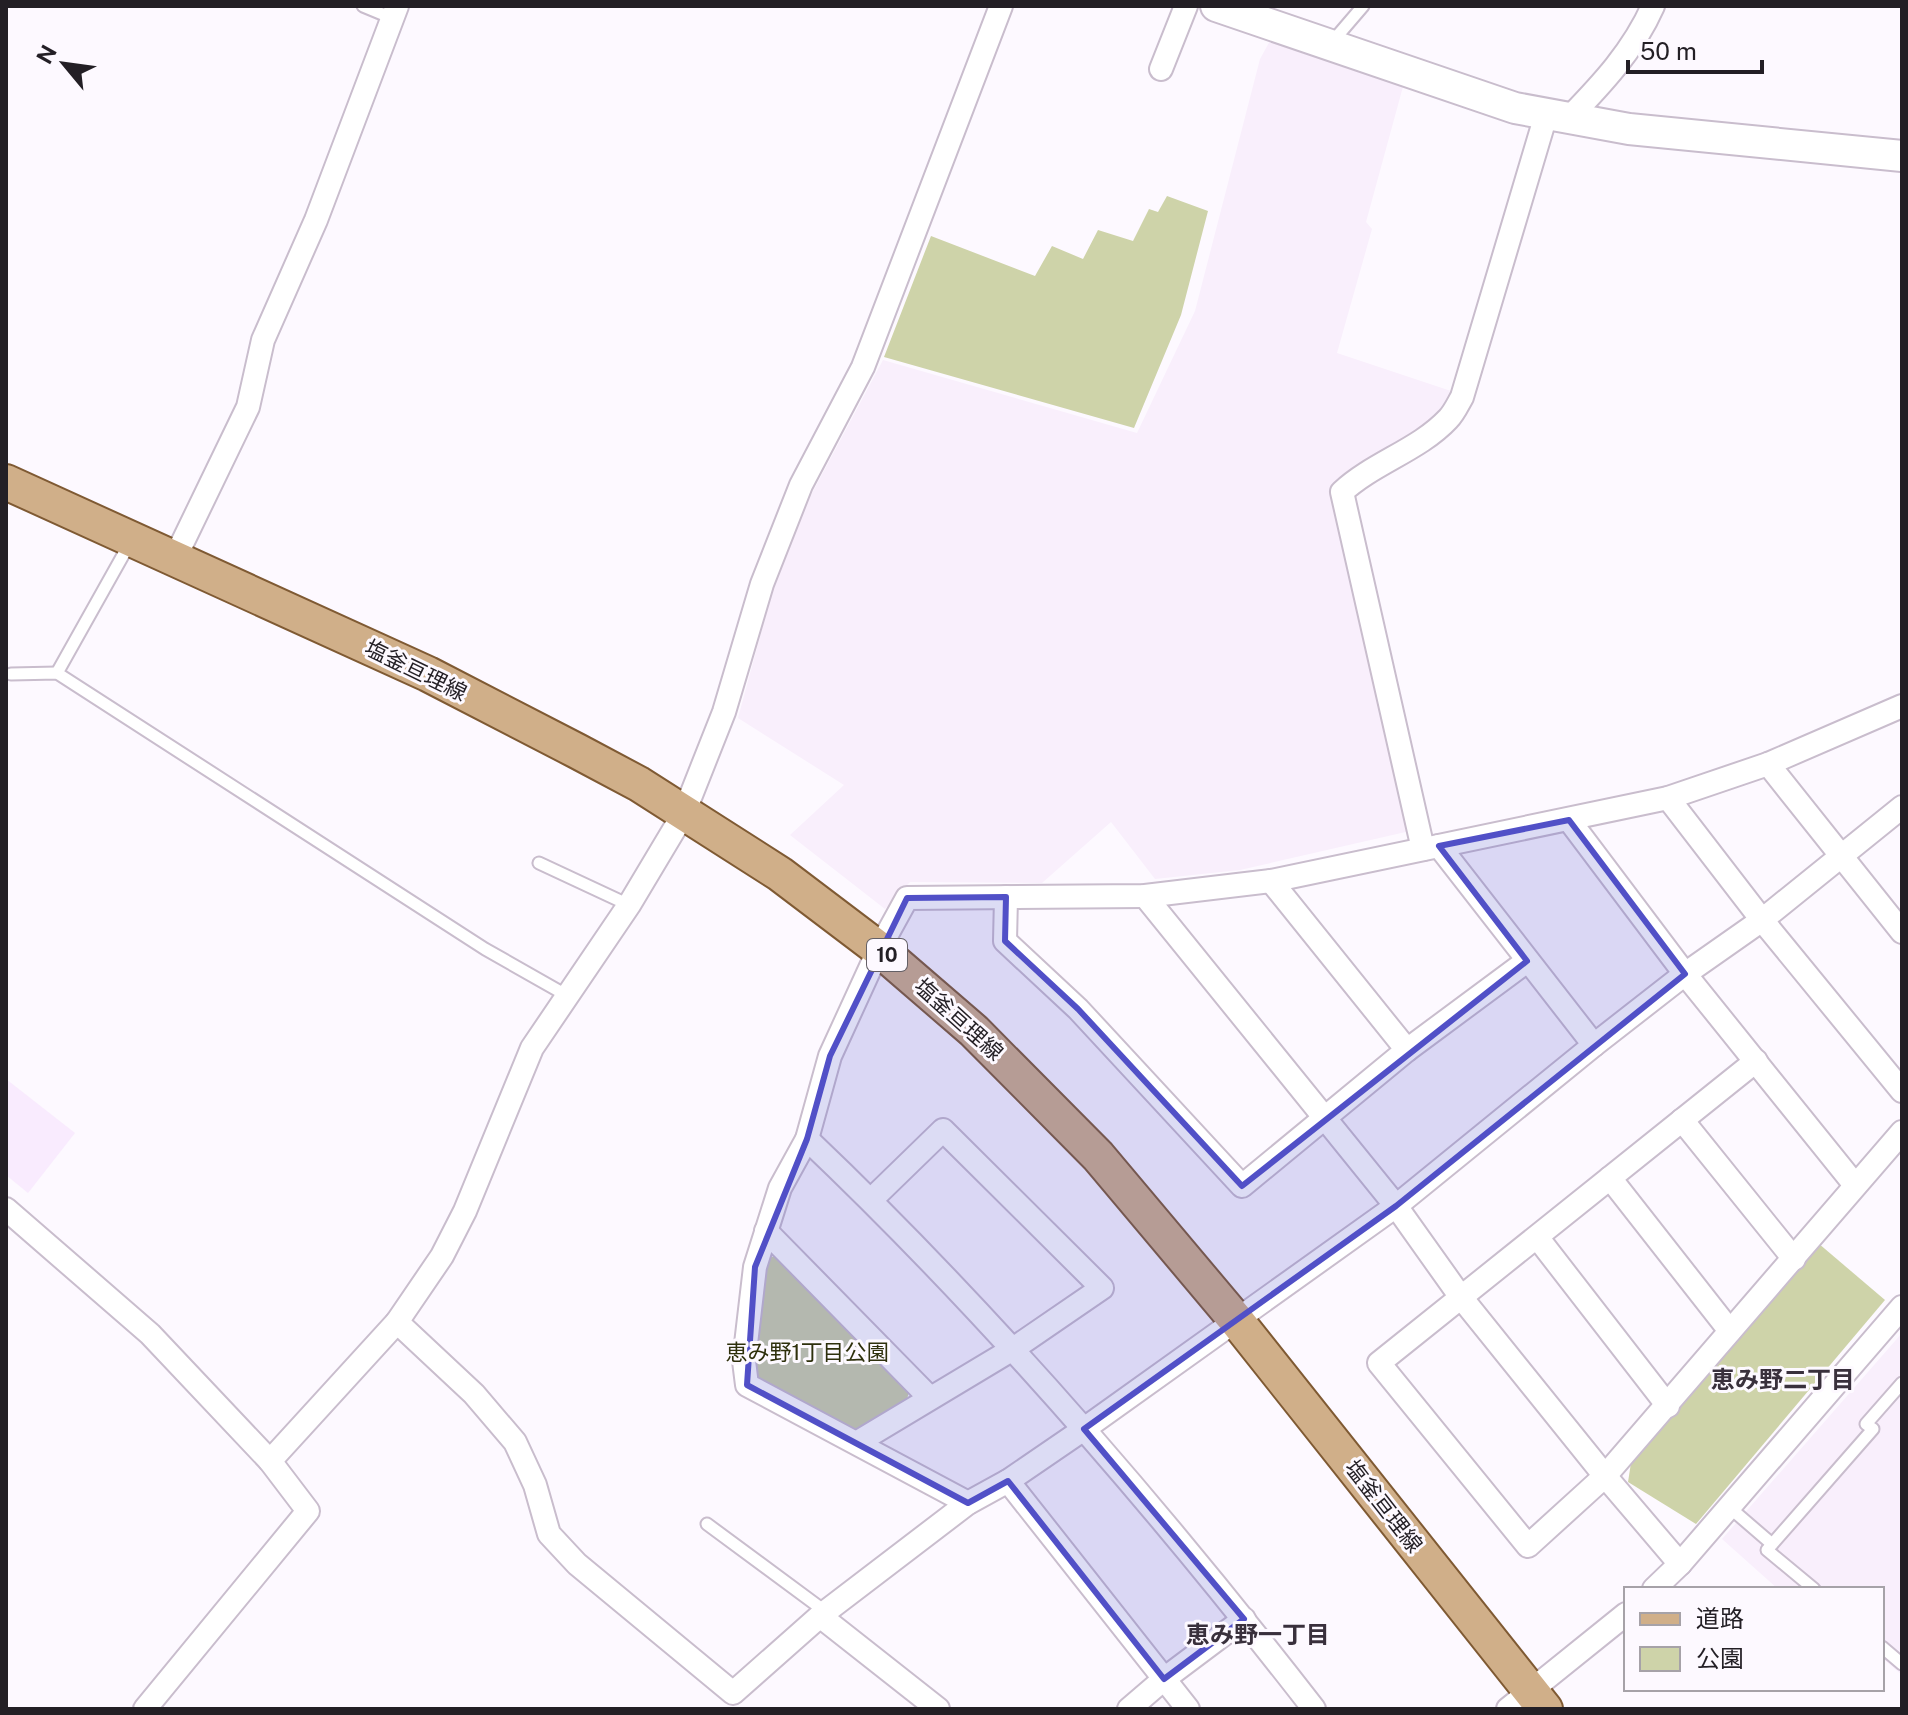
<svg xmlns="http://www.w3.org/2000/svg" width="1908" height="1715" font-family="'Public Sans','Noto Sans JP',sans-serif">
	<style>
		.commercial { fill: #f9ebfe }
		.built { fill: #f9effc }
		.green { fill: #ced3a9 }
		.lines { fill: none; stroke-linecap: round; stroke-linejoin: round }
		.lane-casing { stroke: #c9bdcd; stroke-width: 15 }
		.street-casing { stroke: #c9bdcd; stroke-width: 26 }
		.secondary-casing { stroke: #c9bdcd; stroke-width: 34 }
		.primary-casing { stroke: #7f5a33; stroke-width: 38 }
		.lane { stroke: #fff; stroke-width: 11 }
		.street { stroke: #fff; stroke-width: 22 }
		.secondary { stroke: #fff; stroke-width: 30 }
		.primary { stroke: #d0af89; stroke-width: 34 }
		.marked { fill: #5150c7; fill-opacity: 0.2; stroke: #5150c7; stroke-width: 6; stroke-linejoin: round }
		.labels { text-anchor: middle; stroke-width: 6; stroke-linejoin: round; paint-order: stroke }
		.shield { fill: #fdf9ff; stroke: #646066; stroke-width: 2 }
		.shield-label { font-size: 20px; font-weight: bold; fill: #231f25 }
		.street-label { font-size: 22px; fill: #231f25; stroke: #fdf9ff }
		.park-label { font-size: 22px; fill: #2e300c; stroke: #fdf9ff }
		.neighbourhood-label { font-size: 24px; font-weight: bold; fill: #39303c; stroke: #fdf9ff }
	</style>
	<rect width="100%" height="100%" fill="#fdf9ff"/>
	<!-- commercial -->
	<path class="commercial" d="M6,1079l69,54 -47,60 -22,-18z"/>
	<!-- built -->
	<g class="built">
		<path d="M1271,39l133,44 -38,139 6,7 -35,124 117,39 -5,15 -16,14 -99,67 76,343 -170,39 -85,9 -44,-57 -69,61 -132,-1 -25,27 -95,-74 54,-50 -106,-67 40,-148 25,-60 80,-150 254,73 58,-122 65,-252z"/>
		<path d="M1902,1333v342l-20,-17v-69h-104l-56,-50z"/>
	</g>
	<!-- green -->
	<g class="green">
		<path d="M1167,196l41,15 -27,104 -47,113 -250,-71 47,-121 104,40 17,-30 31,13 15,-29 35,11 16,-32 9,3z"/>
		<path d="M1818,1243l67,57 -189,224 -68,-42 3,-19z"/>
		<path d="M776,1256l134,131 -4,17 -42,23 -14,2 -95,-51 1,-55 11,-65z"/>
	</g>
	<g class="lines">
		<defs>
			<g id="lane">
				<path d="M363,6l29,12"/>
				<path d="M1333,41l30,-35"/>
				<path d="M57,673l74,-132"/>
				<path d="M11,674l46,-1 428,276 81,46"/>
				<path d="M539,863l90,42"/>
				<path d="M1729,1507l43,37"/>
				<path d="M707,1524l119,88"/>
				<path d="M1814,1589l-47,-39 106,-121 -7,-5 36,-41"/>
				<path d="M1882,1647l20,17"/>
			</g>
			<g id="street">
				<path d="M1161,69l25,-63"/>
				<path d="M1568,119c34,-35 65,-68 85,-113"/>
				<path d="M175,558l73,-151 15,-67 53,-120 81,-214"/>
				<path d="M1768,764l134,168"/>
				<path d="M1668,798l94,122 140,171"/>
				<path d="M1569,820l116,154 170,211"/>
				<path d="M1439,846l155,199"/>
				<path d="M1423,849l-81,-357c31,-29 77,-42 106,-73 6,-6 10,-15 14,-22l84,-282"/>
				<path d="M1271,881l136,169"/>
				<path d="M1145,896l251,310 64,90 145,180 75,88"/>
				<path d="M1006,897l-1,44 73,68 164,177 165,-136 120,-89"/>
				<path d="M1756,1061l-377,302 149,183 77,-70 297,-344"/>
				<path d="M1682,1120l112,139"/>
				<path d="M807,1139c184,175 351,369 507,570"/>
				<path d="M1610,1178l120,153"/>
				<path d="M6,1209l144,125 120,127 38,50 -163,198"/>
				<path d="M766,1231l164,167"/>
				<path d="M1537,1237l131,169"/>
				<path d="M397,1322l77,72 41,48 20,43 14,49 28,30 156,129 87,-77 148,-113 40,-22 76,-52 312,-223 198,-161 91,-71 77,-54 140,-113"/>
				<path d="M858,1442l155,-93 89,-61 -159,-158 -72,70"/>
				<path d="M270,1461l127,-139 45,-66 23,-45 67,-163 97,-143 55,-92 40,-101 38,-128 39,-99 62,-118 138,-361"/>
				<path d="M1008,1481l180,228"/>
				<path d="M968,1503l-221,-118 -3,-24 11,-94 25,-79 27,-49 23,-83 49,-107 28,-51 238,-2 126,-15 397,-83 100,-34 134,-58"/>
				<path d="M1654,1589l26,-25 222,-257"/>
				<path d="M820,1616l118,93"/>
				<path d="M1129,1709l35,-30 80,-60"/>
				<path d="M1508,1709l118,-95"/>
			</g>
			<path id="secondary" d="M1216,6l299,102 114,21 273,27"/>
			<path id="primary" d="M6,482l422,192 149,77 62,33 141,90 99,75 95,82 124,125 138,164 309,389"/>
		</defs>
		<!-- lane casing -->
		<use href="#lane" class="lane-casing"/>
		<!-- street casing -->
		<use href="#street" class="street-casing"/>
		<!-- secondary casing -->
		<use href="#secondary" class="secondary-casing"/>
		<!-- primary casing -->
		<use href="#primary" class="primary-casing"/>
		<!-- lane -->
		<use href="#lane" class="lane"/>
		<!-- street -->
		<use href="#street" class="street"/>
		<!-- secondary -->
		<use href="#secondary" class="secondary"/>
		<!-- primary -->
		<use href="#primary" class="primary"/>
	</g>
	<!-- marked area -->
	<path class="marked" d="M1569,820l116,154 -289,232 -312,223 160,190 -80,60 -156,-198 -40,22 -221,-118 8,-118 52,-128 23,-83 77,-158 99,-1 -1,44 73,68 164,177 285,-225 -88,-115z"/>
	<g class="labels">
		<!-- shield labels -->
		<rect class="shield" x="867" y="939" width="40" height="32" rx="6"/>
		<g class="shield-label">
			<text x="887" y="962">10</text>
		</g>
		<!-- street labels -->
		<g class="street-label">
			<text transform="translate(416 670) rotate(26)" y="8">塩釜亘理線</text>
			<text transform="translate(959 1019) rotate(42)" y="8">塩釜亘理線</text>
			<text transform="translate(1384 1506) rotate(52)" y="8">塩釜亘理線</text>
		</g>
		<!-- park labels -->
		<g class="park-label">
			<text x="807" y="1360">恵み野1丁目公園</text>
		</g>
		<!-- neighbourhood labels -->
		<g class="neighbourhood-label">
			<text x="1783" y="1388">恵み野二丁目</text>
			<text x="1258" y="1643">恵み野一丁目</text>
		</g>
	</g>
	<!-- border -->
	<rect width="1908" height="1715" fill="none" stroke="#231f25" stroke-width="16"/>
	<!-- legend -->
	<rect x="1624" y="1587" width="260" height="104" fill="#fdf9ff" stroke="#a6a2a8" stroke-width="2"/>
	<rect x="1640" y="1613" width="40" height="12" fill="#d0af89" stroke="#a6a2a8" stroke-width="2"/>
	<text x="1696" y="1627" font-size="24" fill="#231f25">道路</text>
	<rect x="1640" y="1647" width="40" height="24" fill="#ced3a9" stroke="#a6a2a8" stroke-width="2"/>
	<text x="1696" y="1667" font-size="24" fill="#231f25">公園</text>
	<!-- north arrow -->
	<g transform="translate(64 64) rotate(299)" stroke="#fdf9ff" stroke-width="6" paint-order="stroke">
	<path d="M0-6L14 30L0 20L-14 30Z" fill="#231f25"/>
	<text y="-12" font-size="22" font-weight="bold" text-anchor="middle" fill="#231f25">N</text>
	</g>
	<!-- scale -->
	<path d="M1628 60v12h134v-12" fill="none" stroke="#231f25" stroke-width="4"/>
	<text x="1640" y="60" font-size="24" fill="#231f25" stroke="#fdf9ff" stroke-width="6" paint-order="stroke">50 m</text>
</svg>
